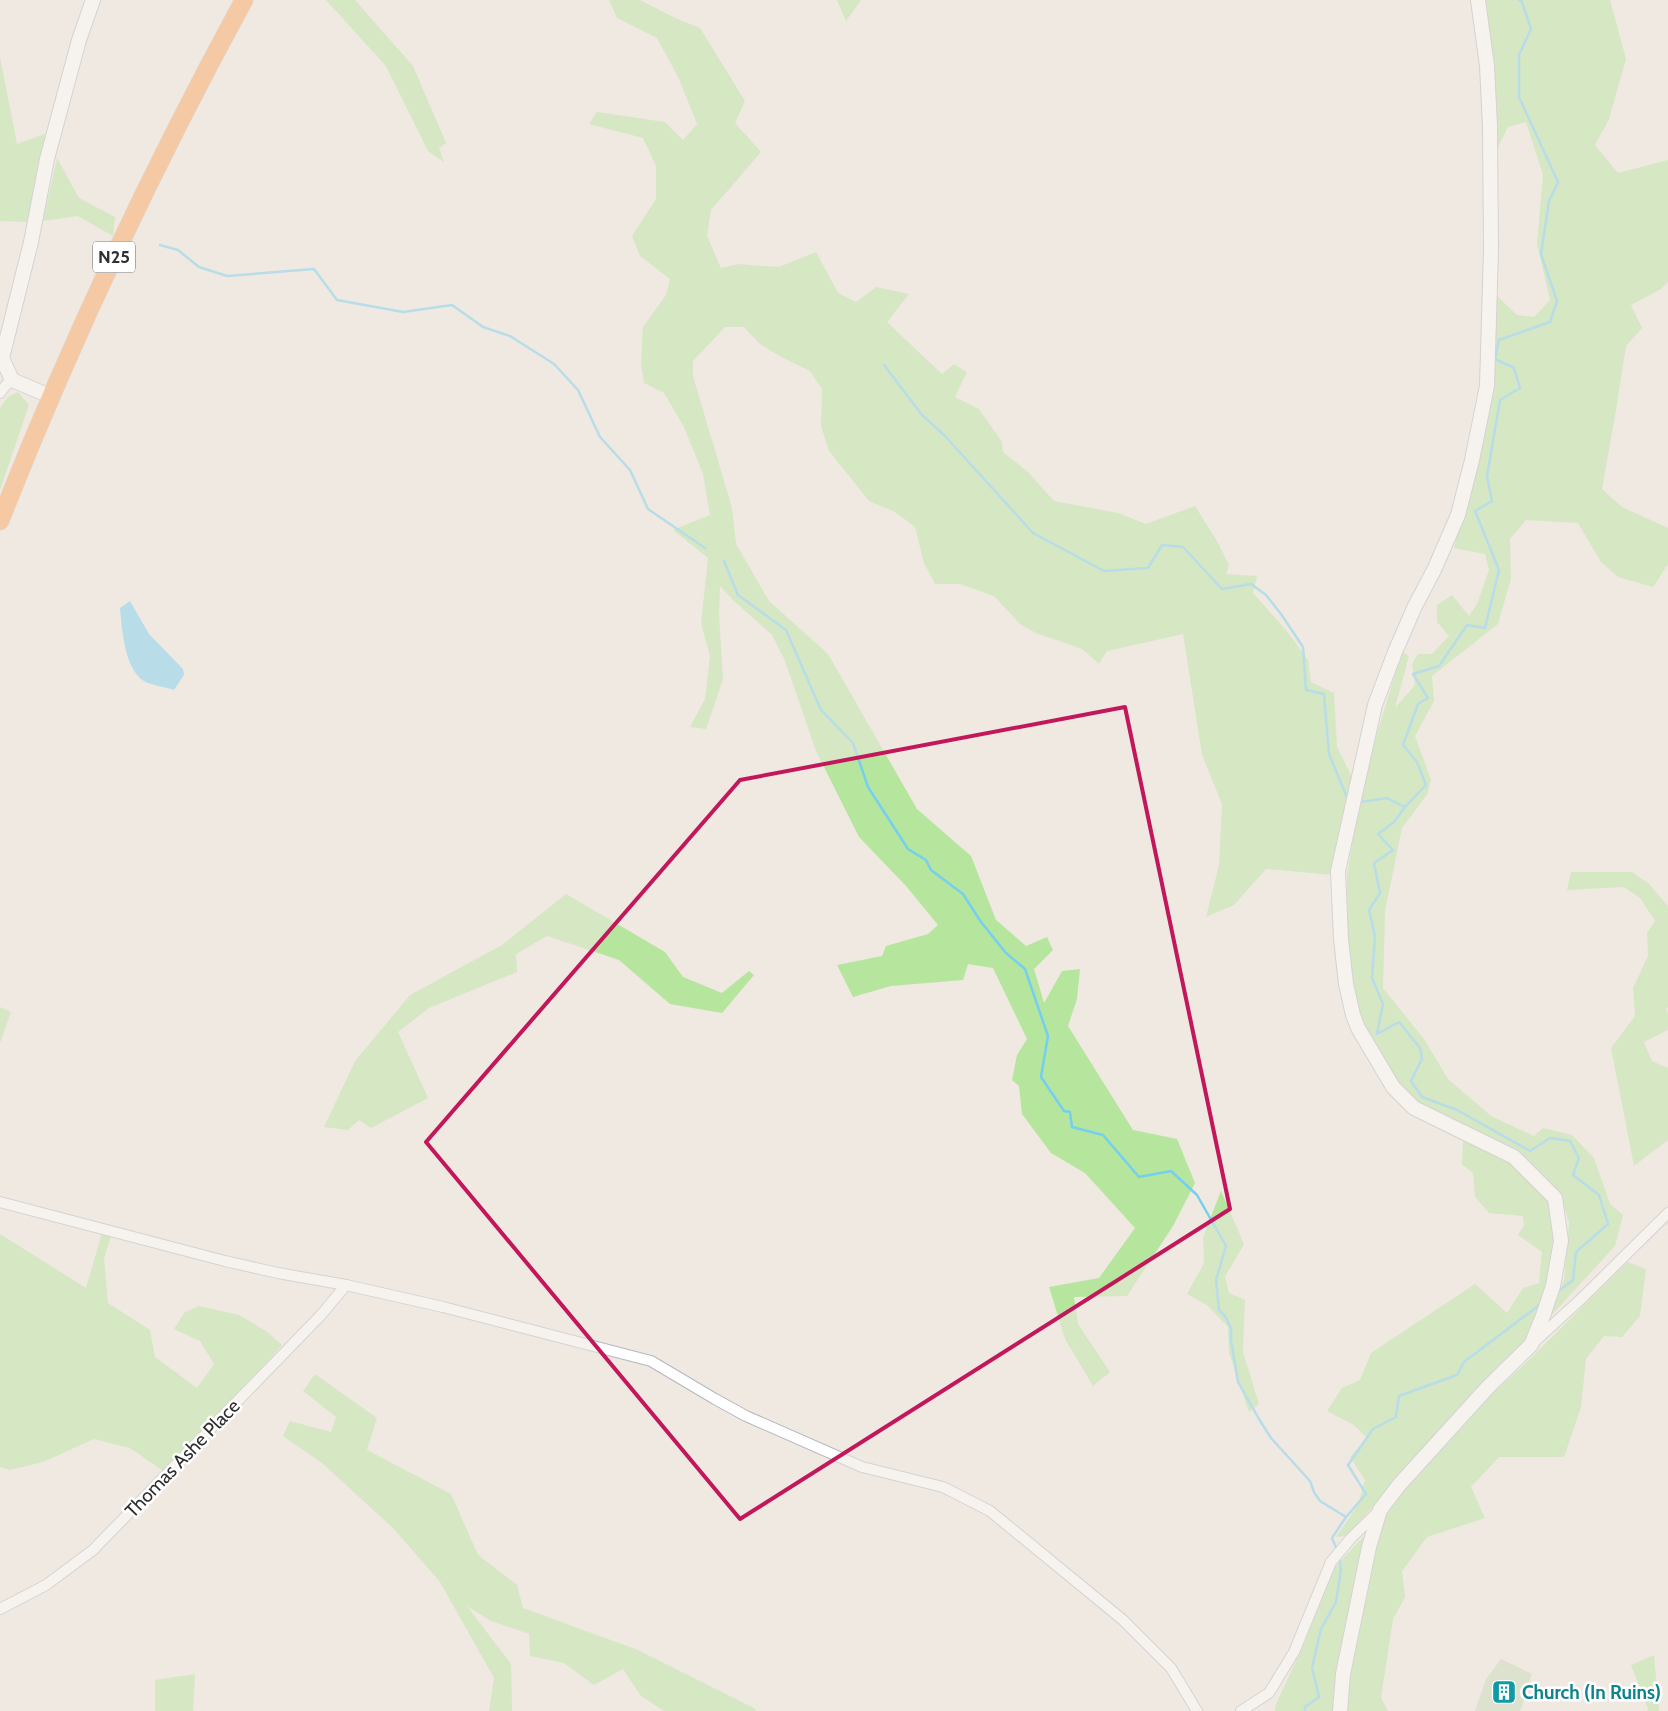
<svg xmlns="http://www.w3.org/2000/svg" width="1668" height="1711" font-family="Cabin,sans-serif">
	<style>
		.green { fill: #b6e59e }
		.cemetery { fill: #c8d9b8 }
		.water { fill: #75cff0 }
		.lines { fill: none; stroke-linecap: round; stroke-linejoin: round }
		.stream { stroke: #75cff0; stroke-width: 2.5 }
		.street-casing { stroke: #b4b7c1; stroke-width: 12 }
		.secondary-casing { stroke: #b4b7c1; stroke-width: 16 }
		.highway-casing { stroke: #c9c9c9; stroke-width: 19 }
		.street { stroke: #fff; stroke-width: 10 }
		.secondary { stroke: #fff; stroke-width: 14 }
		.highway { stroke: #ffa35c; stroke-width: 18 }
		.marked { fill: none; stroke: #c2185b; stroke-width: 4; stroke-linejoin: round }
		.labels { text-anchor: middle; stroke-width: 5; stroke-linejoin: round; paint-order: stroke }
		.shield { fill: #fff; stroke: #6d6d6d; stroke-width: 1 }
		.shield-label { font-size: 18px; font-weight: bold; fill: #2e2e2e }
		.street-label { font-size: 19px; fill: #2e2e2e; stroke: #fff }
		.culture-label { font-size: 19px; font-weight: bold; fill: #0d838f; stroke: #fff; text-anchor: start }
	</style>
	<rect width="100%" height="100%" fill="#efe9e1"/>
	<!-- green -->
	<g class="green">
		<path d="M326,0h29l58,66 33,77 -7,5 5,14 -16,-11 -42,-85z"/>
		<path d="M609,0h31l35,18 25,10 45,73 -10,22 26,29 -50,58 -4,26 14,32 18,-4 40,3 37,-15 22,41 18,9 20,-15 33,7 -22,28 55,52 12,-10 13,8 -12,25 24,12 23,33 1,10 24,19 27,30 64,12 28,11 49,-18 22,35 12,24 -3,9 31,2 -4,17 33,37 22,30 3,22 23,11 3,54 16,32 -21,96 -66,-6 -32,36 -28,12 13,-52 3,-61 -20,-49 -19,-121 -76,17 -8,13 -17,-15 -46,-16 -16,-9 -26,-28 -34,-12h-25l-11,-21 -9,-36 -20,-15 -26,-11 -40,-50 -8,-25 1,-37 -12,-18 -27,-13 -23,-14 -16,-17h-19l-32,34v15l39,132 4,36 33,57 59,53 89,155 54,47 25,64 30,26 21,-9 6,13 -19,19 10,34 18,-32 18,-2 -3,30 -9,27 65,104 44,9 18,44 -22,43 -46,70 -53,1 4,27 32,48 -17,14 -28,-47 -16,-52 50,-9 36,-50 -50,-55 -34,-20 -29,-39 -3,-28 -7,-6 5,-25 10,-16 -34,-71 -25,-4 -5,16 -72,6 -38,11 -16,-32 45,-9 4,-10 42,-12 10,-9 -32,-39 -47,-49 -43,-86 -31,-90 -13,-26 -39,-35 -13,-14 -1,29 4,64 -17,50 -16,-2 15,-28 5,-43 -9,-33 7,-65 -35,-28 37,-15 -7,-41 -19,-47 -20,-34 -20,-10 -3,-19 2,-37 23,-32 4,-16 -30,-23 -8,-20 24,-37v-33l-13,-28 -54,-14 8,-12 68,10 18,18 14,-16 -18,-45 -22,-41 -40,-20z"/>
		<path d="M837,0h24l-15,21z"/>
		<path d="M1483,0h127l16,59 -17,60 -14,26 23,28 50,-13v122l-7,7 -30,16 11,23 -16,18 -12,76 -12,67 20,18 46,21v36l-15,23 -35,-10 -17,-15 -23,-39 -52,-3 -16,19 1,40 -13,45 -66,52 2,25 -19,35 16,44 -4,15 -25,33 -17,83 -2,77 41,51 24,40 43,37 43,20 9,-8 29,7 22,23 16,46 13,11 -8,31 -66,72 15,-38 5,-57 -9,-31 -43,-41 -103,-50 -19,-21 -35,-58 -12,-59 -1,-88 16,-96 39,-127 7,4 -14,52 20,-23 -3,-21 6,-10h14l17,-18 -12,-14v-17l15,-10 17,21 8,-12 12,-34 -4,-16 -31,-6 38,-153 3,-101 22,21 17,2 16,-17 -13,-56 6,-69 -17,-53 -18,5 -10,20 -5,-83z"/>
		<path d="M0,57l17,87 28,-10 -17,88 -28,-1z"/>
		<path d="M57,158l22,40 36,19 -2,19 -35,-20 -35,5z"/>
		<path d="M18,392l11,13 -29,85v-82l8,-11z"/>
		<path d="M1571,872h61l17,12 19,22v101l-2,2 2,4v17l-24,12 8,19 16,7v72l-34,26 -23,-118 24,-32 -2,-28 15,-32 -1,-23 8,-12 -15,-23 -16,-11 -57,3z"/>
		<path d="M566,894l99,58 18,25 39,16 27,-22 5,4 -32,38 -52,-9 -51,-44 -72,-24 -31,18 1,18 -88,36 -31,24 30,66 -57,30 -12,-8 -11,10 -24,-3 31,-66 55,-66 92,-50z"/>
		<path d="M0,1007l11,5 -11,31z"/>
		<path d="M1463,1141l48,19 40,39 7,40 -8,48 -22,53 -182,196 -10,1 22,-32 7,-25 -15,-23 17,-19 -13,-13 -27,-14 15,-23 18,-8 11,-27 104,-69 32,29 16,-25 16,-5 3,-31 -24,-17 6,-10 -1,-9 -34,-3 -14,-16 -2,-24 -11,-9z"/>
		<path d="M1221,1191l23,53 -19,33 4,16 16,7 -2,52 16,52 -10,8 -20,-59 -1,-26 -21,-22 -20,-11 17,-31 -1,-26z"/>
		<path d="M102,1233l9,3 -7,22 4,45 42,27 5,27 42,31 17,-24 -14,-23 -26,-12 10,-16 15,-7 40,9 27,16 16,14 -116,128 -36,-25 -36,-9 -51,23 -33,8 -10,-3v-233l86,54z"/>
		<path d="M1627,1262l19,7 -6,47 -18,21 -18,-1 -18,23 -5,48 -17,50h-65l-28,30 14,31 -58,19 -25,34 3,26 -12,22 -12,79 7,13h-41l1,-30 36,-170 106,-115 41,-38z"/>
		<path d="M315,1374l62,44 -10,32 84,44 27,61 39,30 6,23 115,42 116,58 2,3h-92l-23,-15 -18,-27 -29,16 -30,-22 -34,-7 -1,-22 -38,-13 -24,-15 44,58 1,47h-23l5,-33 -54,-96 -46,-53 -72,-66 -39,-27 7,-15 41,11 5,-15 -33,-26z"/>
		<path d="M1365,1535l-30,141 -2,35h-58l1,-7 28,-60 30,-76z"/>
		<path d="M1654,1655l5,56h-12l1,-2 -17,-44z"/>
		<path d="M195,1674l-2,37h-38v-31z"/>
	</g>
	<!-- cemetery -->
	<path class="cemetery" d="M1501,1659l31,15 -9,29 -3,8h-45l11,-32z"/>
	<!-- water -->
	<path class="water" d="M130,601l19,33 34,35 1,6 -10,15c-8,-3 -24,-5 -30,-9 -20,-12 -22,-53 -24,-73z"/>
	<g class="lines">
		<!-- stream -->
		<g class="stream">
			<path d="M1519,0l3,2 9,27 -12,26v42l39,85 -9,19 -8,53 16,47 -7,21 -51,18 -4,19 19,9 6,20 -20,12 -13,76 5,25 -17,10 24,59 -14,58 -18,-3 -28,41 -26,8 15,24 -10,6 -15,41 14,17 9,23 -21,22 -11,15 -16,12 15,16 -19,13 6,30 -11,17 6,26 -3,42 11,26 -6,30 22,-12 21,26 2,11 -11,22 11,16 35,13 73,41 20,-13 20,3 9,17 -6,17 26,20 9,29 -32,28 -3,28 -17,13"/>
			<path d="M160,245l18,5 21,17 28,9 87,-7 23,31 66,12 49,-7 31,22 27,9 44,28 24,26 22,47 30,33 18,39 57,39"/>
			<path d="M884,365l38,50 23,21 88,97 71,38 44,-3 14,-23 21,2 39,42 29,-5 15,11 15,19 22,33 3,43 18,4 5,60 17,41 3,2"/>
			<path d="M724,561l14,34 48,35 35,80 32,33 15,44 40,62 18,11 5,10 32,24 18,28 25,31 19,16 23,67 -7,41 23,34 6,1 2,15 31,8 36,42 32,-6 26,24 29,51 -10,34 3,30 6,6 6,12v12l7,42 21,37 12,19 39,43 4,11 6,9 26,16"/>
			<path d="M1359,801l2,1 26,-4 18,9"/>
			<path d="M1337,1550l-5,-12 14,-21 20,-23 -18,-29 25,-36 23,-12 3,-21 58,-21 7,-13 78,-59"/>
			<path d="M1305,1711v-4l14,-10 -7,-29 9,-39 15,-27 5,-32 -2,-12"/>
		</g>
		<defs>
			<g id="street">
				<path d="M0,393l6,-8 6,-5"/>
				<path d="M0,1202l225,59 53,12 68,12 97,22 208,54 64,38 31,17 116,51 81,20 47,24 133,109 48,48 26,43"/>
				<path d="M1533,1343l48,-44 87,-86"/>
				<path d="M0,1609l46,-24 47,-35 228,-235 25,-30"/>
				<path d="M1241,1711l28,-18 25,-41 37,-90 20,-24 28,-27"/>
			</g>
			<g id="secondary">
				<path d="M50,396l-38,-16 -10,-22 29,-116 16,-83 32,-119 14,-40"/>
				<path d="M1340,1711l3,-37 26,-127 11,-37 19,-25 89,-98 43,-42 12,-29 10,-30 8,-45 -6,-43 -41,-41 -100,-49 -21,-21 -35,-59 -5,-13 -7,-31 -5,-45 -3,-68 37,-166 20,-53 20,-46 19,-36 24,-55 14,-55 15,-74 4,-136 -1,-124 -3,-60 -9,-66"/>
			</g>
			<path id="highway" d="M0,521c70,-178 152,-352 244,-521"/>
		</defs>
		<!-- street casing -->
		<use href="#street" class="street-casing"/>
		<!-- secondary casing -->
		<use href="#secondary" class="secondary-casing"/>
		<!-- highway casing -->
		<use href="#highway" class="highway-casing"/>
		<!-- street -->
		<use href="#street" class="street"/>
		<!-- secondary -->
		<use href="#secondary" class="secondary"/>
		<!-- highway -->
		<use href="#highway" class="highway"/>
	</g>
	<!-- marked area -->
	<path d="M0 0H1668V1711H0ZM1125,707l105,502 -490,310 -314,-377 314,-362z" fill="#efe9e1" fill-opacity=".55" fill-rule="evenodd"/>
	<path class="marked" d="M1125,707l105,502 -490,310 -314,-377 314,-362z"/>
	<!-- icons -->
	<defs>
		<symbol id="building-square" viewBox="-11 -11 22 22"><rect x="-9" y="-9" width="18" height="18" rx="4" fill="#0f9aa8" stroke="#fff"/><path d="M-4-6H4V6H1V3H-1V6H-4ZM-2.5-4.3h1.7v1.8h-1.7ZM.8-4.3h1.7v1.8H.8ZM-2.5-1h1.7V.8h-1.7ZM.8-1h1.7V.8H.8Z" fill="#fff"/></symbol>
	</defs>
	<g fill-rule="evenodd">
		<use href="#building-square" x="1490" y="1678" width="28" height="28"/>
	</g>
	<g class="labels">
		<!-- shield labels -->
		<rect class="shield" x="93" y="241.5" width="42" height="31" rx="4"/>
		<g class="shield-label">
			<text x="114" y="263">N25</text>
		</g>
		<!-- street labels -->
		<g class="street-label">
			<text transform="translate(182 1458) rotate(-46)" y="7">Thomas Ashe Place</text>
		</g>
		<!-- culture labels -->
		<g class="culture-label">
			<text x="1522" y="1699">Church (In Ruins)</text>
		</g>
	</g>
</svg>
